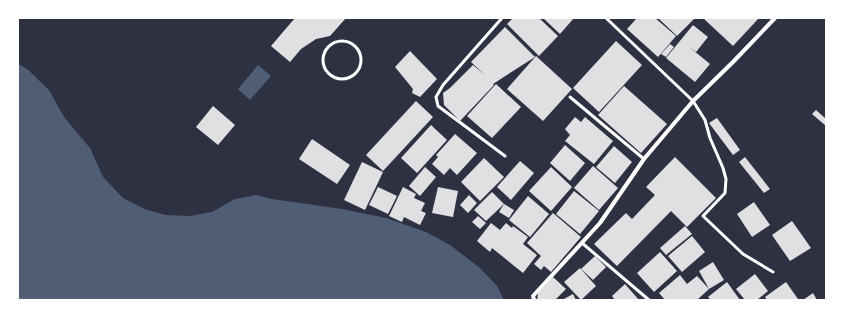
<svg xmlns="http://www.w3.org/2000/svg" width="844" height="318" font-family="'Space Grotesk',sans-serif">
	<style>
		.water { fill: #4f5d75 }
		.building { fill: #e0e0e3 }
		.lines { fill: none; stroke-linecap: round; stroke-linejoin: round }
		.service { stroke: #fff; stroke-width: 3 }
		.minor { stroke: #fff; stroke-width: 4 }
	</style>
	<rect width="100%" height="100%" fill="#2d3142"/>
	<!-- water -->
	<g class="water">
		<path d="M18,64l9,5 22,21 15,27 26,31 13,29 20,21 24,12 19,5 24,1 22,-4 23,-13 21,-4 16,4 70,10 44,9 40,14 24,13 30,23 17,18 7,14h-486z"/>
		<path d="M258,65l13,11 -21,24 -12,-11z"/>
	</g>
	<!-- building -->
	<g class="building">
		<path d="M295,18h51l-16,18 -14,3 -15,10 -11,13 -19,-16z"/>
		<path d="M513,18h26l19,18 -19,20 -32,-32z"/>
		<path d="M543,18h31l-14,16z"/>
		<path d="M637,18h18l21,18 -18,21 -31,-28z"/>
		<path d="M658,18h35l1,1 -17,17z"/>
		<path d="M703,18h56l-26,28z"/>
		<path d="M693,25l15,12 -12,15 -8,-6 22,18 -15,18 -29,-24z"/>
		<path d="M505,27l30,30 -42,27 1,1 -34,36 -16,-16 -1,-12 7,-5 23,-23 12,10 -14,-13z"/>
		<path d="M616,41l26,24 -43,47 -26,-24z"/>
		<path d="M670,44l4,3 -8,10 -5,-3z"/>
		<path d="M410,51l27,28 -17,18 -8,-4 1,-4 -18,-22z"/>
		<path d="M536,56l36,33 -29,32 -36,-32z"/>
		<path d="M496,84l25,23 -29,31 -25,-22z"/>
		<path d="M624,86l43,38 -26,29 -43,-38z"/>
		<path d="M416,101l17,16 -50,54 -17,-16z"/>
		<path d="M213,106l22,19 -17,20 -22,-18z"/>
		<path d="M816,110l10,9v7l-14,-12z"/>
		<path d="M575,117l6,5 4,-5 28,24 -19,23 -29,-23 5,-6 -5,-6z"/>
		<path d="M717,118l23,32 -7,5 -24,-32z"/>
		<path d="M431,125l16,15 -30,33 -16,-15z"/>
		<path d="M455,134l22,19 -20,22 -7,-7 -6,7 -12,-11 6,-7 -2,-2z"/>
		<path d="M312,139l38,26 -13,19 -38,-25z"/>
		<path d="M565,145l20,18 -15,18 -20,-18z"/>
		<path d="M614,146l18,16 -17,21 -19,-16z"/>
		<path d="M675,157l41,41 -29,29 -16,-16 -54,55 -23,-22 32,-31 6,6 23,-24 -9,-8z"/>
		<path d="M745,157l25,32 -6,4 -25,-31z"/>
		<path d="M484,158l20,19 -24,24 -19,-19z"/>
		<path d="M520,161l14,12 -23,27 -14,-13z"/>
		<path d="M362,162l21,10 -18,38 -21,-10z"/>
		<path d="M593,166l25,22 -19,22 -25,-22z"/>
		<path d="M425,167l11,10 -16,19 -11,-10z"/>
		<path d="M551,167l21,20 -21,24 -22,-20z"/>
		<path d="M378,187l19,9 -9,18 -19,-9z"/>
		<path d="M403,187l13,7 -2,4 11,5 -4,8 5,2 -6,12 -16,-8 -2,5 -13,-6z"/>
		<path d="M438,187l20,4 -5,26 -21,-4z"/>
		<path d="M574,191l25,20 -19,23 -24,-20z"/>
		<path d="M492,192l12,12 -18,17 -12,-11z"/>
		<path d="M469,195l8,8 -9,10 -8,-8z"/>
		<path d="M528,196l21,18 -19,23 -21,-17z"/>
		<path d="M754,202l16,23 -18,12 -15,-23z"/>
		<path d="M504,204l10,6 -5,8 -10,-6z"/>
		<path d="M553,213l28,24 -30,35 -7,-6 -3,4 -7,-6 7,-8 -14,-13z"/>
		<path d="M478,216l8,7 -6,6 -8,-7z"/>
		<path d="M792,221l19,27 -21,13 -18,-26z"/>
		<path d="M491,223l9,7 6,-7 6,5 1,-2 15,11 -5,7 14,11 -14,18 -31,-25 -2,4 -13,-11z"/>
		<path d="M685,226l7,8 -26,21 -6,-7z"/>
		<path d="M692,236l13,16 -23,20 -14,-16z"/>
		<path d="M660,252l17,19 -23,21 -17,-19z"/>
		<path d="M595,256l11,11 -13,13 -12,-11z"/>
		<path d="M713,262l11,18 -15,9 -10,-18z"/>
		<path d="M580,268l16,18 -15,14 -17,-18z"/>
		<path d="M755,274l13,17 -11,9h-12l-9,-11z"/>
		<path d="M680,275l7,9 10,-8 12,13 -12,11h-32l-6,-7z"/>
		<path d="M553,277l13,12 -11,11h-18l1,-7z"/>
		<path d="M727,282l13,18h-29l-3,-3z"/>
		<path d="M786,282l12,17 -31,1 -2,-3z"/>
		<path d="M625,284l14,16h-24l-3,-4z"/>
		<path d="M813,293l4,7h-14z"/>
		<path d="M573,294l3,6h-14z"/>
	</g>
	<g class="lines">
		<!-- service -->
		<g class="service">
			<path d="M502,18l-59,67 -7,12 2,9 67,50"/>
			<path d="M606,18l87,83 12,19 5,18 13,30 3,11 -1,14 -22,23 40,38 30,18"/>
			<circle cx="342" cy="60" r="19"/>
			<path d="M570,97l74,62"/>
			<path d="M582,243l67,57"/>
		</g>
		<!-- minor -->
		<path class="minor" d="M534,300l-1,-4 67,-73 44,-64 49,-58 40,-39 42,-44"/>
	</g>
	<!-- border -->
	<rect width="844" height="318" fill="none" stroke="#ffffff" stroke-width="38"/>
</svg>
